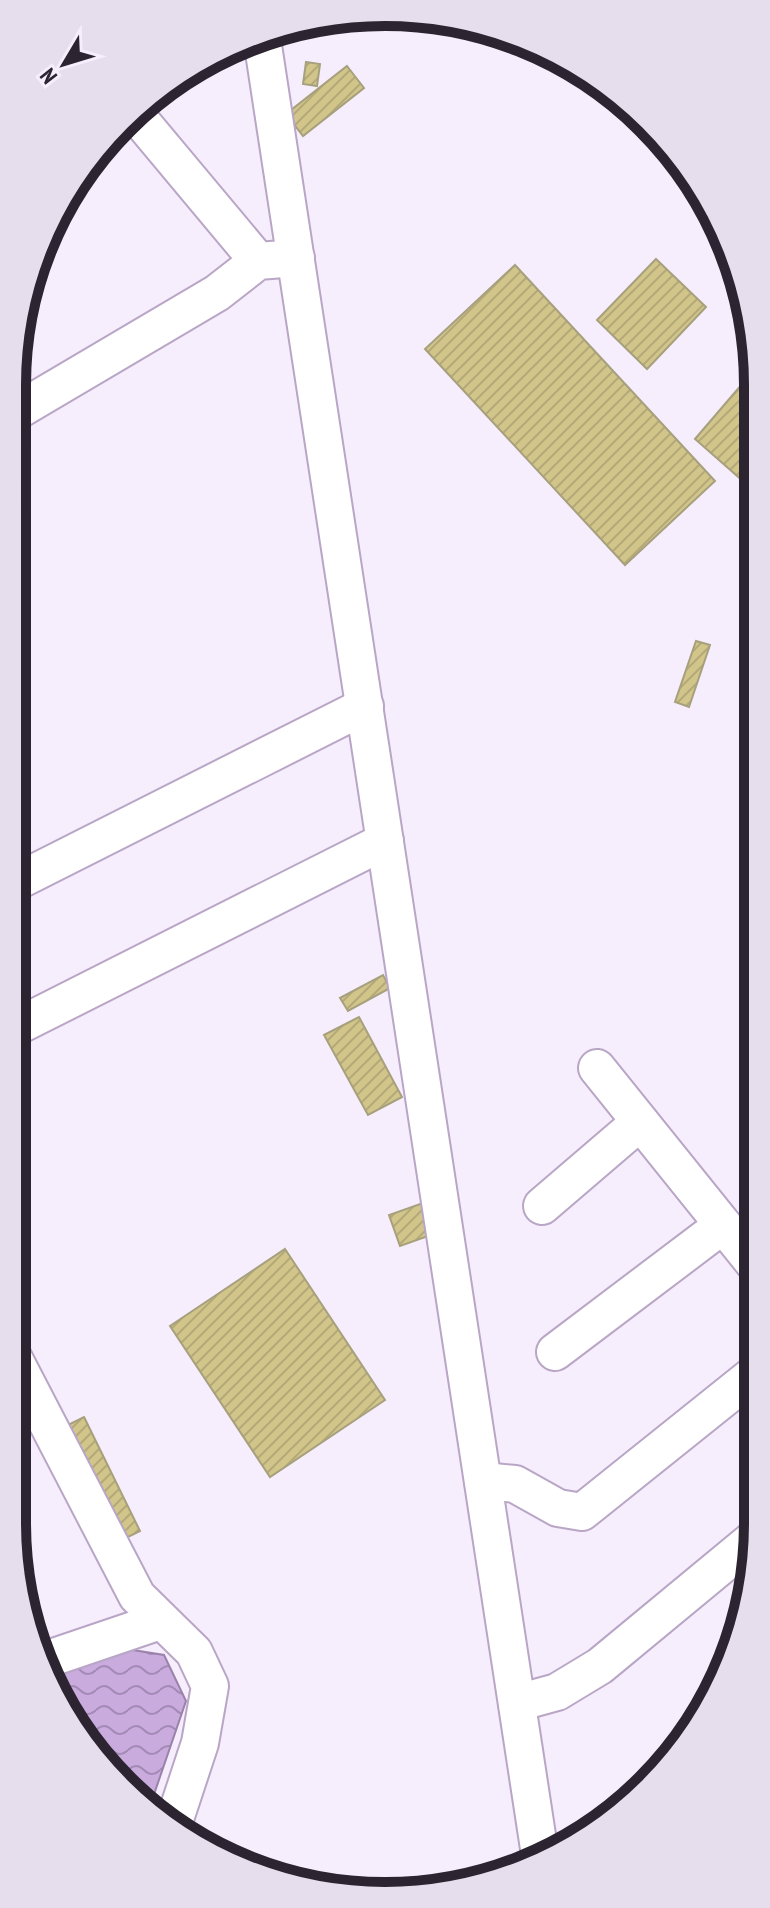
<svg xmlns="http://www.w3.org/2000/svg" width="770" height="1908" font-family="'PT Sans Narrow',sans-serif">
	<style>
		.water { fill: url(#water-waves); stroke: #9a82aa; stroke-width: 2 }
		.building { fill: url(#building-hatch); stroke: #a7a07d; stroke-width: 2 }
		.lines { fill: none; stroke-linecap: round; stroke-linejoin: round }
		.minor-casing { stroke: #b9a6c6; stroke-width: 40 }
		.minor { stroke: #fff; stroke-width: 36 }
		.rim { fill: none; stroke: #2c2431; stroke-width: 10 }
	</style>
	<defs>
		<pattern id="water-waves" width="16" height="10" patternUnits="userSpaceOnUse" patternTransform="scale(2)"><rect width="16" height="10" fill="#c9abde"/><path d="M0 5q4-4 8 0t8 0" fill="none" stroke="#a38bb5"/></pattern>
		<pattern id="building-hatch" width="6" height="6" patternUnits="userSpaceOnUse" patternTransform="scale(2)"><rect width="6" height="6" fill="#d1c58a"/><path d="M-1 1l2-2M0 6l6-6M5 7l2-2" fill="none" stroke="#b4a978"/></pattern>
	</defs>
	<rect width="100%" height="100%" fill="#f6eefc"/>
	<!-- water -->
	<path class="water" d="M120,1648l44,7 22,46 -36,105 -46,-37 -55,-96z"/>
	<!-- building -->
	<g class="building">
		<path d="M306,62l14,2 -3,22 -14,-2z"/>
		<path d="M347,66l17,22 -61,48 -17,-22z"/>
		<path d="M656,259l50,48 -59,62 -50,-49z"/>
		<path d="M515,265l200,216 -90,84 -200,-216z"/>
		<path d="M743,383l12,10v76l-11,13 -49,-43z"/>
		<path d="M696,641l14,4 -21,62 -14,-5z"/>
		<path d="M12,770l16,24 -16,11z"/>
		<path d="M383,975l7,13 -42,23 -8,-13z"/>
		<path d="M359,1017l43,80 -34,18 -44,-80z"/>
		<path d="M423,1203l11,31 -34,12 -11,-31z"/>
		<path d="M285,1249l100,151 -115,77 -100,-151z"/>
		<path d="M84,1417l56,114 -20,10 -56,-114z"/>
	</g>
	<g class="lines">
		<defs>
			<g id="minor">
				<path d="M262,39l278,1816"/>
				<path d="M136,115l122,146"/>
				<path d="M12,414l205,-121 41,-32 38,-3"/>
				<path d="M12,884l353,-178"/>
				<path d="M12,1029l373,-188"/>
				<path d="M597,1068l160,199"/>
				<path d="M542,1206l98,-84"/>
				<path d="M555,1352l168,-127"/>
				<path d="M12,1355l125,241 57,56 16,34 -10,57 -27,82"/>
				<path d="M483,1481l32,3 43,24 24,4 176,-141"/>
				<path d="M42,1661l118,-40"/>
				<path d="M517,1703l40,-11 43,-26 156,-129"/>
			</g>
		</defs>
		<!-- minor casing -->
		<use href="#minor" class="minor-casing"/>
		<!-- minor -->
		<use href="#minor" class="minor"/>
	</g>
	<!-- crop -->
	<path d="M0 0H770V1908H0ZM385 26H385A359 359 0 0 1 744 385V1523A359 359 0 0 1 385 1882H385A359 359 0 0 1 26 1523V385A359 359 0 0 1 385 26Z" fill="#e6deec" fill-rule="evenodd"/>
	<path class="rim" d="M385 26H385A359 359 0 0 1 744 385V1523A359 359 0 0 1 385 1882H385A359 359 0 0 1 26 1523V385A359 359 0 0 1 385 26Z"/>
	<!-- north arrow -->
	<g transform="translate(64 64) rotate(232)" stroke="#f6eefc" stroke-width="6" paint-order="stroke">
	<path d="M0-6L14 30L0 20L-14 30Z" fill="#2c2431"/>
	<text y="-12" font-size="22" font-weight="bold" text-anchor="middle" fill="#2c2431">N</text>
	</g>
</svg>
